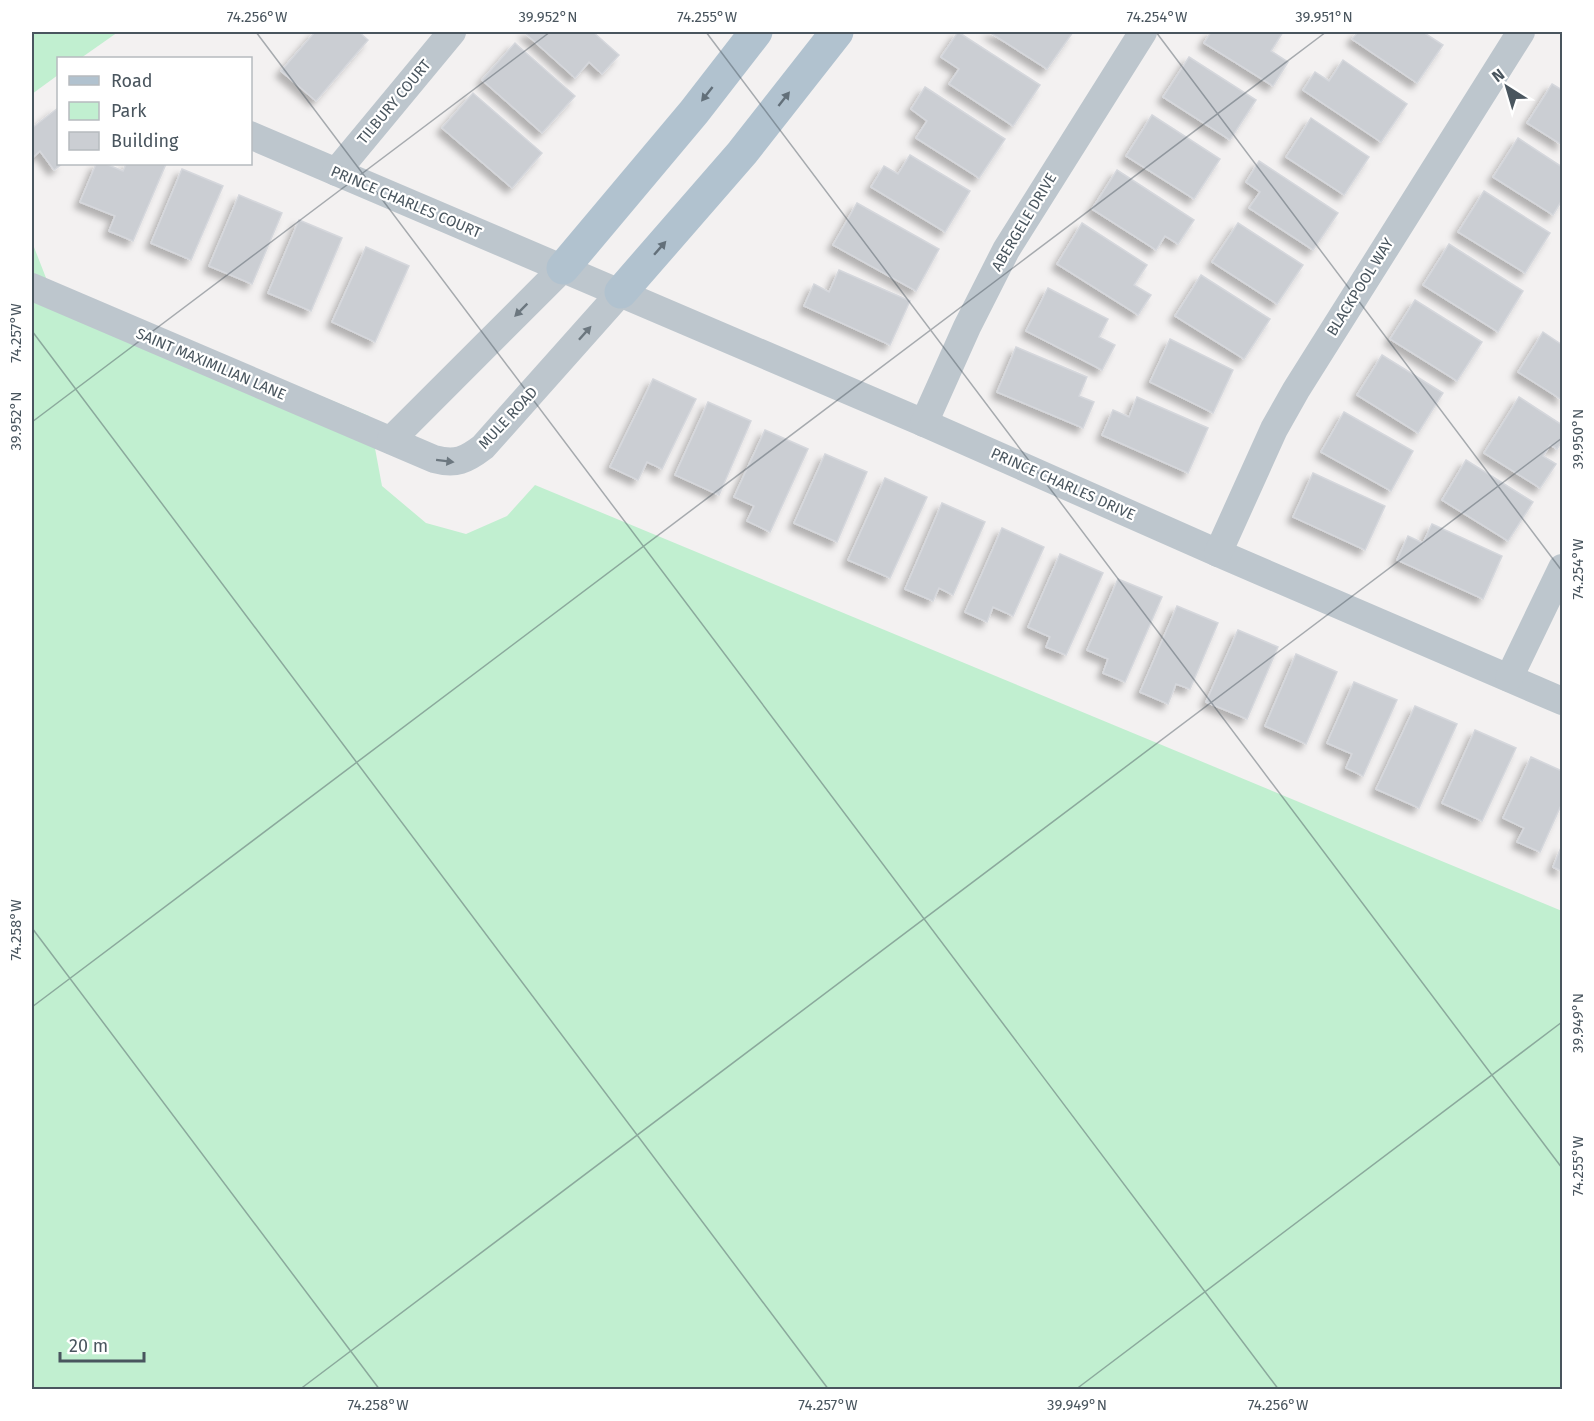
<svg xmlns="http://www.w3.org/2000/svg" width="1594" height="1421" font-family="'Fira Sans',sans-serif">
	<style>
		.green { fill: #c1efd0 }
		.building { fill: #cbced3; stroke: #d5d7dc; stroke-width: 1.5; filter: url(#shadow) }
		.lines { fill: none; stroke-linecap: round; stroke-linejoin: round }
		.minor { stroke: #bdc6cd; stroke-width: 28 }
		.major { stroke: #b1c2cf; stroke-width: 33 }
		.oneway { fill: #63707a }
		.oneway2 { fill: #6c777f }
		.ticks { fill: none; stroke: #49555e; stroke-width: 1.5; stroke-opacity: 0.45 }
		.labels { text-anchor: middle; stroke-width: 4.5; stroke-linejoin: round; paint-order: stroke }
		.street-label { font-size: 15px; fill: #49555e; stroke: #fff }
		.neatline { fill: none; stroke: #49555e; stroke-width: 2 }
		.ticks-label { font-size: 15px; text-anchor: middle; fill: #49555e }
	</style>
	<defs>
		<filter id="shadow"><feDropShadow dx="-5.5" dy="5.5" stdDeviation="3" flood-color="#0004"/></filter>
	</defs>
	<rect width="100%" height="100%" fill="#f3f1f1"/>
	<!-- green -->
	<g class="green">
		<path d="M32,32h86l-37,26h-23v17l-26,19z"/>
		<path d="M32,242l16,41 321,133 13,70 44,37 40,11 41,-18 28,-31 1027,426v478h-1530z"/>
	</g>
	<!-- building -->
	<g class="building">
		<path d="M315,32h44l9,8 -52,61 -35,-30z"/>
		<path d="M526,32h67l26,23 -17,19 -13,-12 -14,16 -50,-45z"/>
		<path d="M958,32l82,53 -27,41 -64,-42 10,-15 -18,-12z"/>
		<path d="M989,32h84l-26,37z"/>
		<path d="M1211,32h72l-12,19 17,11 -15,24 -69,-43z"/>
		<path d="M1358,32h65l20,13 -26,38 -65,-44z"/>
		<path d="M515,43l60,53 -33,37 -60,-53z"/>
		<path d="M1189,57l67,43 -26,40 -67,-43z"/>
		<path d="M1343,60l64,44 -26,38 -78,-52 12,-18 14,9z"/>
		<path d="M1552,84l10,6v55l-35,-22z"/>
		<path d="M925,87l80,52 -26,39 -63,-40 11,-17 -16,-12z"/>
		<path d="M473,93l69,60 -30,35 -70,-60z"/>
		<path d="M58,108v56h4l-8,6 -14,-19 -8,7v-30z"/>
		<path d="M1152,115l68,44 -26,40 -68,-43z"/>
		<path d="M1311,118l58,39 -25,38 -58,-38z"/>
		<path d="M1518,138l44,29v33l-9,15 -60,-38z"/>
		<path d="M910,155l60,36 -25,41 -74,-45 13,-21 14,8z"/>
		<path d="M1259,161l79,52 -25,37 -64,-42 11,-16 -14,-10z"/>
		<path d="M96,164h10l17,7 3,-7h40l-33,77 -24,-10 6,-15 -35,-14z"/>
		<path d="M182,169l41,17 -32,74 -40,-17z"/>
		<path d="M1117,170l77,50 -16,24 -13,-8 -9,14 -64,-41z"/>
		<path d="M1484,191l66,42 -25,40 -67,-41z"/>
		<path d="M239,195l43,18 -30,71 -43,-18z"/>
		<path d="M857,203l82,46 -23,42 -83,-46z"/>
		<path d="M299,220l43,18 -31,73 -43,-18z"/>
		<path d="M1082,223l65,42 -13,20 17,10 -13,20 -81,-51z"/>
		<path d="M1238,223l65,42 -26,39 -65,-42z"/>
		<path d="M1449,244l74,47 -25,41 -75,-47z"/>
		<path d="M366,247l43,19 -34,76 -43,-20z"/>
		<path d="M839,270l71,31 -20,44 -86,-39 10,-22 15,8z"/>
		<path d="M1201,275l69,44 -26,40 -69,-43z"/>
		<path d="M1048,288l60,31 -9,18 16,8 -13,25 -76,-39z"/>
		<path d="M1415,300l67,42 -25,39 -67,-42z"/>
		<path d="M1543,332l19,13v55l-44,-28z"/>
		<path d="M1170,339l63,31 -20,43 -63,-31z"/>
		<path d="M1016,347l71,30 -8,19 15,6 -11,26 -86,-36z"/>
		<path d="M1382,355l61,38 -25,40 -61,-38z"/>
		<path d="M653,379l43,20 -34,70 -15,-7 -9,18 -28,-13z"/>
		<path d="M1137,397l71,31 -20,45 -86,-38 11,-25 16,7z"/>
		<path d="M1519,397l43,28v16l-5,8 -7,-4 -7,11 13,8 -16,24 -56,-35z"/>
		<path d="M708,402l43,19 -32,74 -44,-20z"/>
		<path d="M1344,412l69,39 -22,40 -70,-39z"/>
		<path d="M765,430l43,19 -38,83 -23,-11 7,-15 -20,-9z"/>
		<path d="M825,454l42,18 -30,70 -43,-19z"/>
		<path d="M1466,460l67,42 -25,39 -66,-41z"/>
		<path d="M1313,473l72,33 -20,44 -72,-33z"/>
		<path d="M885,478l42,19 -37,81 -42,-18z"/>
		<path d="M942,503l43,19 -32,73 -14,-7 -6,13 -28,-12z"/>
		<path d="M1432,524l70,32 -19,43 -86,-39 11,-24 15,7z"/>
		<path d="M1002,528l42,19 -31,69 -20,-9 -6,15 -22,-10z"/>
		<path d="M1060,554l43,19 -37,82 -20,-8 4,-10 -22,-10z"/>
		<path d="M1118,579l44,18 -37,85 -22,-9 5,-14 -21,-9z"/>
		<path d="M1177,606l41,17 -28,66 -14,-5 -8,20 -28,-12z"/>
		<path d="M1238,630l40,17 -31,72 -41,-17z"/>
		<path d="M1296,654l41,18 -31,72 -41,-18z"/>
		<path d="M1354,682l43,18 -34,76 -17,-8 6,-14 -25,-11z"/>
		<path d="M1415,706l42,18 -38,84 -43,-19z"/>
		<path d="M1475,730l41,18 -34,73 -40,-18z"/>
		<path d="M1531,757l31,14v32l-22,49 -23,-10 7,-14 -21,-10z"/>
		<path d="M1562,845v26l-9,-4z"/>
	</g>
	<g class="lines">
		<!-- minor -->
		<g class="minor">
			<path d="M250,135l674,288 294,130 344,148"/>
			<path d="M336,172l116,-140"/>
			<path d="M32,287l402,172c22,6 32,1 49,-12l138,-155"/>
			<path d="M924,423l43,-96 39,-77 137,-218"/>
			<path d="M391,440l172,-172"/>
			<path d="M1218,553l56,-124 22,-39 225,-358"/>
			<path d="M1509,678l53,-110"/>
		</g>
		<!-- major -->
		<g class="major">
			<path d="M563,268l131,-156 62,-80"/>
			<path d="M621,292l121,-139 95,-121"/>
		</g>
	</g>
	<!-- one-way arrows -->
	<defs><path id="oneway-solid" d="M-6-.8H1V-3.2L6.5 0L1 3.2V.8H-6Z" transform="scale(1.5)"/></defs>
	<g class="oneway">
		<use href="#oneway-solid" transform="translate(707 94) rotate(128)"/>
		<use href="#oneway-solid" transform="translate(784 99) rotate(-52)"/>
		<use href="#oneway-solid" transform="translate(660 248) rotate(-49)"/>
	</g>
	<g class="oneway2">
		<use href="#oneway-solid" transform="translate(521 310) rotate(135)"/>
		<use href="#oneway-solid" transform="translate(585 333) rotate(-48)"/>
		<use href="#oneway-solid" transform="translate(445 461) rotate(7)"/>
	</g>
	<!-- ticks -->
	<path class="ticks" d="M256,32l1023,1358M706,32l856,1136M1156,32l406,539M32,331l797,1059M32,422l518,-390M32,928l348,462M32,1007l1294,-975M299,1390l1263,-952M1075,1390l487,-368"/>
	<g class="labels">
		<!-- street labels -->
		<g class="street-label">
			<text transform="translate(394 102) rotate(-50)" y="5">TILBURY COURT</text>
			<text transform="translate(406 202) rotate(23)" y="5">PRINCE CHARLES COURT</text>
			<text transform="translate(1024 222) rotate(-59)" y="5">ABERGELE DRIVE</text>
			<text transform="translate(1360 287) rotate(-58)" y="5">BLACKPOOL WAY</text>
			<text transform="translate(211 364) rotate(23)" y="5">SAINT MAXIMILIAN LANE</text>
			<text transform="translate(508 418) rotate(-47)" y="5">MULE ROAD</text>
			<text transform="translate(1063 484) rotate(24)" y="5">PRINCE CHARLES DRIVE</text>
		</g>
	</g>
	<!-- border -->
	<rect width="1594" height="1421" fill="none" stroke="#ffffff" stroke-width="66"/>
	<!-- legend -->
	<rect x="57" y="57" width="195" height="108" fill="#ffffff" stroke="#b6bbbf" stroke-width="1.5"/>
	<rect x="69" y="76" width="30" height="9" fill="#b1c2cf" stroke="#b6bbbf" stroke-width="1.5"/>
	<text x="111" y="87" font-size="18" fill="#49555e">Road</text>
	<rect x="69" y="102" width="30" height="18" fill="#c1efd0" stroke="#b6bbbf" stroke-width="1.5"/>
	<text x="111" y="117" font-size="18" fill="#49555e">Park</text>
	<rect x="69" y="132" width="30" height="18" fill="#cbced3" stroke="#b6bbbf" stroke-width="1.5"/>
	<text x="111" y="147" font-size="18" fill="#49555e">Building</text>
	<!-- north arrow -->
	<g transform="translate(1507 87) rotate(323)" stroke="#ffffff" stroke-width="4.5" paint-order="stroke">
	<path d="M0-4.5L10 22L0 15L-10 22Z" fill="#49555e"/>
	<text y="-9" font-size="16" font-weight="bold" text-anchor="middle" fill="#49555e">N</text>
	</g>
	<!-- scale -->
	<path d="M60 1352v9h84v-9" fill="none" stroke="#49555e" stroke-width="3"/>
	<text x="69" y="1352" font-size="18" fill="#49555e" stroke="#ffffff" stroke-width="4.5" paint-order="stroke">20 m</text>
	<rect x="33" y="33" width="1528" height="1355" class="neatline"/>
	<g class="ticks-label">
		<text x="257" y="22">74.256°W</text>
		<text x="548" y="22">39.952°N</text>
		<text x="707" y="22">74.255°W</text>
		<text x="1157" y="22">74.254°W</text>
		<text x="1324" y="22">39.951°N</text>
		<text transform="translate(16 333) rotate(-90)" y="5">74.257°W</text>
		<text transform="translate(16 421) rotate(-90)" y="5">39.952°N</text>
		<text transform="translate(1578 439) rotate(-90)" y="5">39.950°N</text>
		<text transform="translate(1578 569) rotate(-90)" y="5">74.254°W</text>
		<text transform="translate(16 930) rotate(-90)" y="5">74.258°W</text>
		<text transform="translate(1578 1023) rotate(-90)" y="5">39.949°N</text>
		<text transform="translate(1578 1166) rotate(-90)" y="5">74.255°W</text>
		<text x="378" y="1410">74.258°W</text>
		<text x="828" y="1410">74.257°W</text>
		<text x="1077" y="1410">39.949°N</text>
		<text x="1278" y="1410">74.256°W</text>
	</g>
</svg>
